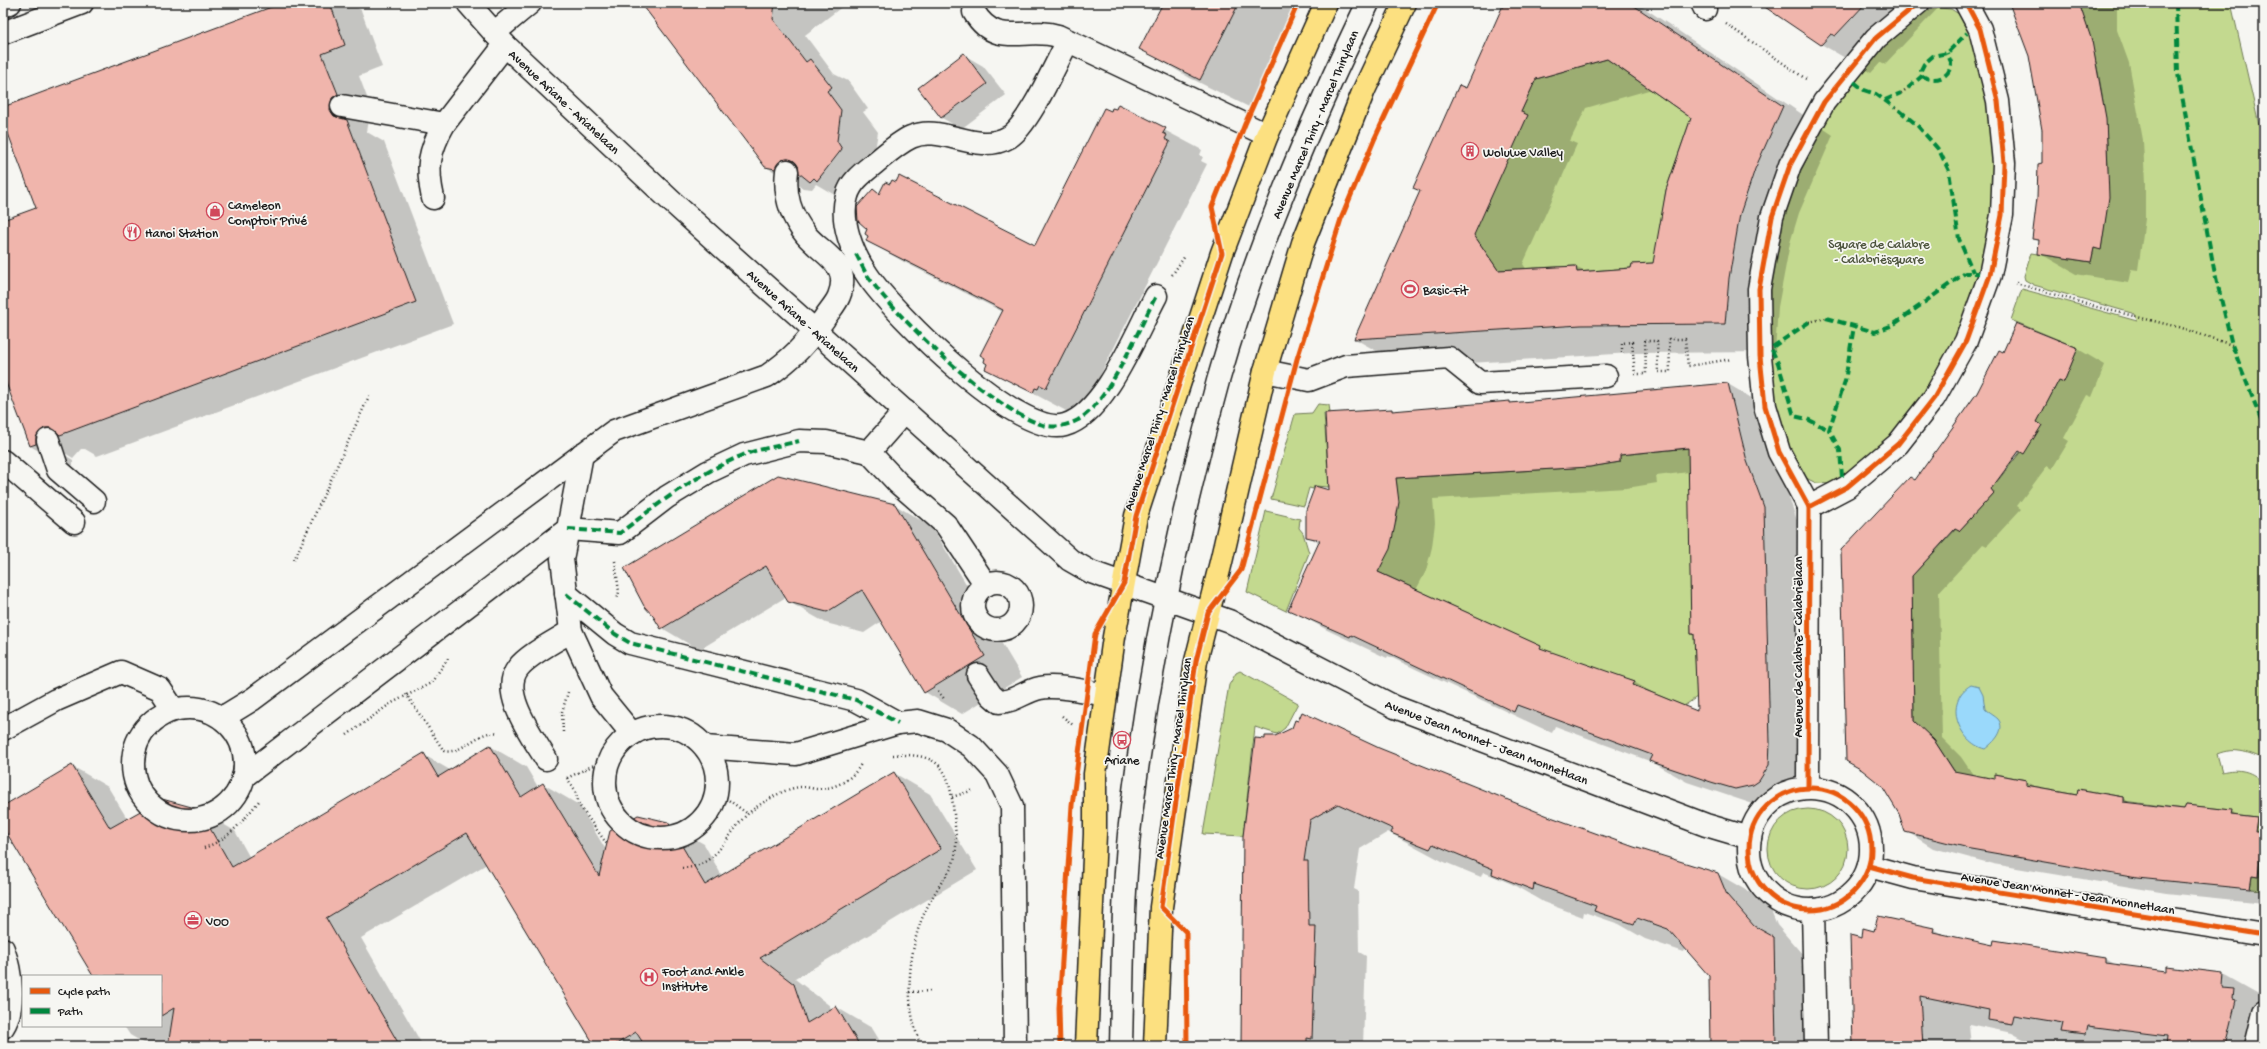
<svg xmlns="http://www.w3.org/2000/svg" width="2267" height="1049" font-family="'Gochi Hand',sans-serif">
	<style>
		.green { fill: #c3d98f; stroke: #707a56 }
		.water { fill: #9ad9fb; stroke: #688da2 }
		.shadow { fill: #0003; fill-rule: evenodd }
		.building { fill: #f0b5ac; stroke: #1c1c1c; fill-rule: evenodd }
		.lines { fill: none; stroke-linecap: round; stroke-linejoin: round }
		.minor-casing { stroke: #1c1c1c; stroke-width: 25 }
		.major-casing { stroke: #1c1c1c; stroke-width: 25 }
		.path { stroke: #1c1c1c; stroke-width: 2.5; stroke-dasharray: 1 3; stroke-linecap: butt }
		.minor { stroke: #f6f6f2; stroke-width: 22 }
		.major { stroke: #fce080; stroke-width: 22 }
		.quiet { stroke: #00873e; stroke-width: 4; stroke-dasharray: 8 4; stroke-linecap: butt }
		.cycleway-casing { stroke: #f6f6f2; stroke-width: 8 }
		.cycleway { stroke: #e8590c; stroke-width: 5 }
		.labels { text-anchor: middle; stroke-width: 3.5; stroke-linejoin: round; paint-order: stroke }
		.street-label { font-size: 13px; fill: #1c1c1c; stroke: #f6f6f2 }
		.poi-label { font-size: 13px; fill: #1c1c1c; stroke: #f6f6f2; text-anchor: start }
		.park-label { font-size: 13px; fill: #4e553e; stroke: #f6f6f2 }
	</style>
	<rect width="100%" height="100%" fill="#f6f6f2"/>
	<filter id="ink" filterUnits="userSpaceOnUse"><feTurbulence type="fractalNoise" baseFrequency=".025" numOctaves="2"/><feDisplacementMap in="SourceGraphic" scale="8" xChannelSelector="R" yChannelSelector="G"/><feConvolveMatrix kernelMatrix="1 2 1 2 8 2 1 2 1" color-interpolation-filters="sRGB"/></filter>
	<g filter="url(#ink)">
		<!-- green -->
		<g class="green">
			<path d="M2079,3h152l33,144v612c-16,-7 -30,-12 -47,-5l5,18c15,-4 32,-2 42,13l-1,105 -13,-1 2,-13 7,1 4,-45 -8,-1 2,-13 -26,-3v-5l-45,-5 -2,4 -61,-8v-4l-45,-8 -1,5 -51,-9v-5l-30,-6 -1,5 -40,-7 -21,-32 -20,-19 -2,-145 44,-47 3,2 35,-38 -3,-4 51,-64 -5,-3 22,-42 5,2 14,-34 -67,-28 11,-31 115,32 -2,-7 -101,-29 -9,-5 -1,-4 7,-23 60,9 3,-14 7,1c14,-84 6,-165 -22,-246z"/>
			<path d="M1939,8l12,1 11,7 5,8 14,41 14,70 -2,78 -16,72 -29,74 -38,58 -59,58 -21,9 -14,-1 -12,-6 -16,-21 -14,-50 -8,-81 11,-93 21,-60 26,-53 46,-61 53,-47z"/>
			<path d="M1607,59l84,59 -25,72 -11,73 -23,1 -1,4 -54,4 -2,-6 -77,4 -29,-42 58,-113 -6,-3 15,-33z"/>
			<path d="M1318,404l11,1 1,7 -6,1 5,74 -15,-1 -1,3 -4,-1 -5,18 -33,-7 24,-85 17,-1z"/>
			<path d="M1690,448l1,186h3l2,41 8,17 -20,14 -51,-21 2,-4 -97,-29 2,-6 -162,-74c16,-31 22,-60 18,-94l193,-11 31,-5v-7z"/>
			<path d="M1266,511l34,8 -1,9 4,5 6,20 -23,58 -39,-19z"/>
			<path d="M1240,671l58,32 -13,25 -8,6 -22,-7 -12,109 -40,-2 26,-149 7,-12z"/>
			<circle cx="1808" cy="849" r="40"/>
		</g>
		<!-- water -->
		<path class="water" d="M1971,685l8,2 4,8 2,14c4,4 10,7 13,10 9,11 -5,24 -13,30 -27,-7 -42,-48 -14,-64z"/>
		<!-- shadow -->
		<g class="shadow">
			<path d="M285,3h64l12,7 21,57 -23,9 15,40 -5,4 -2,12 17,10 69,182 -356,132 -12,-7h-4l-8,9 -13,-8v2l13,8v5l-6,2 -37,-21 -27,-74v-151l34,-13 -34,-91v-9z"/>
			<path d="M655,3h192l-42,32 29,39 14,7 20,28 -5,3 15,20 -5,31 6,8 -25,31 -6,1 -32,-19 -4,5 -9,-1 -37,-21z"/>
			<path d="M1164,3h139l-52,105 -61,-30 -49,-29z"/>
			<path d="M1505,3h132l196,132 -34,78 -9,30 -12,64 -3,45 -144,1 -226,14 -50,-28zM1652,89l41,28 -39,147 -22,5 -46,3 -11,-5 -48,3 -4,-6 54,-120 -7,-3 16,-33z"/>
			<path d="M1762,3h190l-5,4 -5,-3 -57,60 -4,-2 -10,11 -50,-29z"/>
			<path d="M2010,3h107v27l12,33 14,77 2,44v35l-7,51 -7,-1 -3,14 -52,-9 -37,-21 1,-11 -6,-4 9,-74v-34l-13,-74z"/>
			<path d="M964,55l19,11 23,29 -45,34 -19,-11 -22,-30z"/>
			<path d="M1119,106l83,44 -2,5 3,2 -2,4 6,3 -124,245 -10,-1 -3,5 -84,-45 17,-56 -99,-50 -37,-21 3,-5 -2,-8 5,-38 163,56 75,-133 5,-2z"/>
			<path d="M2078,349l27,16 -13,32 -5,-2 -23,43 5,3 -17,28 -5,-3 -30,40 4,3 -34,37 -4,-2 -44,48 3,146 19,19 13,19 21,4 31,1 12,7 40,7 45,3 9,6 53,7h46l11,6 15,2 7,4v80l-98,-10 -173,-29 -60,-16 -27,-17 -6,-18 15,-332 89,-128z"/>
			<path d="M1728,384l37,22 19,77 16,46 6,258 -10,15 -5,4 -18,3 -23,-6 -63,-21 -35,-20 -97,-36 -3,7 -164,-77 -1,2 -60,-28 -37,-21 29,-66 -12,-7 23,-44 62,-82 3,2 114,-10 4,2zM1689,472l3,162 3,2 3,77 -36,-15 -28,-16 -81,-28 -137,-64 10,-19 6,-24 3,-24 -2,-24 194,-11 30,-5 -1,-7z"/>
			<path d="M895,505l37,22 90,150 -60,37 -37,-22 -43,-71 -18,12 -38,-10 -37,-21 -3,-5 -87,53 -37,-22 -23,-33z"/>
			<path d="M490,746l36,21 12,20 5,-3 36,21 27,45 61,-27 37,21 18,32 172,-103 36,21 47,76 -182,109 35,27 1,4 5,-3 36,21 11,18h-287l-109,-182 -126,74 62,108h-274l-19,-11 -6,-9h37v-50h-67l-91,-151v-18l69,-41 36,21 20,33 71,-10 36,21 15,27 174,-103 26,15z"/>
			<path d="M1379,749l168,68 87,31 84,26 50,29 9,22 26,30 21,12 1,79h-115v-70l-24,-28 -2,4 -39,-13 -26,-15 -35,-12 -1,5 -40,-15 -31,-18 -29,-12 -2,5 -39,-16 -54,-29 -28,17 -6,40 4,2 1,61 7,4 -3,90h-121l2,-210z"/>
			<path d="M1933,929l12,7 49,10 112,13 10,6 51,7v-5l56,7 41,23v49h-181l-19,-3 -1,3h-27l-24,-13 -43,-9 2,22h-117l8,-107 13,-7z"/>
		</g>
		<!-- building -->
		<g class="building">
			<path d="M282,3h48l15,42 -23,9 16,40 -6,4 -2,12 4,6 13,4 69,182 -356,133 -9,-7h-7l-8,9v7l-6,2 -27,-71v-155l33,-12 -33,-88v-13z"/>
			<path d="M641,3h134l-2,16 33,43 4,-3 22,28 -5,4 14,19 -4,31 5,8 -25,32 -3,-3 -4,4 -11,-9 -1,-7 -4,-5 -6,-2 -7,1 -6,9 -10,-2z"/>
			<path d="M1163,3h76l-39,77 -61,-31z"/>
			<path d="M1504,3h126l153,103 -28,63 -15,45 -11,64 -4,46 -144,1 -227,14 66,-148 -7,-3 46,-103 7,3zM1607,59l84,59 -25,72 -13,73 -21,1 -1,4 -54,4 -1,-6 -78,4 -24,-35 54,-120 -7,-3 15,-33z"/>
			<path d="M1759,3h107l-31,33 -4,-2 -10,11z"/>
			<path d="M2009,3h70l13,38 14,77 3,79 -8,53 -7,-2 -3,14 -53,-8 1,-14 -7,-1 5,-41 1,-34 4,-1v-33l-13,-74z"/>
			<path d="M964,53l23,31 -46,34 -23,-30z"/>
			<path d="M1118,104l48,24 -3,5 4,2 -2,4 5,3 -124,246 -6,-3 -2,4 -3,-1 -2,5 -48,-24 2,-5 -3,-2 1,-4 -5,-3 23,-45 -137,-69 2,-5 -3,-2 2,-5 -9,-8 -1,-14 16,-18 6,5 6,-12 5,2 2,-4 4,2 3,-6 136,69 69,-137 7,3 1,-3 4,1z"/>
			<path d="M2016,323l62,25 -14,34 -5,-2 -22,42 5,3 -18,29 -5,-3 -28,38 3,4 -35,38 -4,-2 -43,47 2,145 20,19 20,31 41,8v-5l31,6v5l51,9 1,-5 45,8v5l61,7 2,-4 46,5 -1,5 26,3 -2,13h8l-5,46 -6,-1 -2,13 -113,-11 -172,-30v-1l-60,-15 -6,-18 -17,-28 -20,-16 -16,-9 -5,-211 69,-73 5,3 62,-87 22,-43 4,2z"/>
			<path d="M1728,383l19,78 17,46 6,236 -1,22 -10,16 -6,4 -18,4 -24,-7 -62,-21 3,-6 -135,-50 -3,7 -163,-77 -1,2 -62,-27 32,-70 -14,-3v-27l9,-24 14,4 -4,-77 67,-4v2l118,-10v2zM1688,448l3,186h3l3,77 -64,-26 2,-4 -95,-33 1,-2 -163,-74 12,-23 5,-24 4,-23 -3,-24 194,-11 30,-5v-7z"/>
			<path d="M778,475l117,29 90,152 -61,37 -62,-103 -35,22 -39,-10 -22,-36 -105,63 -8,-13 -9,-10 -20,-38z"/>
			<path d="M1302,712l77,36 169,68 86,31 84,26 9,22 27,31 20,11 2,109h-66l-1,-70 -41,-47 -31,-11 -3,6 -40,-13 2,-5 -62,-22 -1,6 -41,-16 1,-5 -60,-25 -3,5 -39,-16 2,-4 -55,-25 -28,16 -6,41h4l1,65h7l-4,113 -5,-1v8h-66l2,-210 12,-98 10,1v-3h10l17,-8 3,-8 3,1z"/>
			<path d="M490,745l31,52 22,-14 56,93 11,-45 28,-16 30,7 37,63 189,-113 47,77 -181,109 34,26 13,39 29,-17 24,40h-215l-9,-14 -23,14h-18l-128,-213 -141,85 74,128h-232l6,-38 -13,8v-40h-68l-90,-149v-21l69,-41 38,63 52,-29 37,10 33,58 192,-114 14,24z"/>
			<path d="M1878,916l56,12 -1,4 60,13 1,-5 112,18v5l60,8v-5l57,7 -1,15 12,1 -1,10 3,1 -11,46h-59l1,-10 -79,-10 -2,9 -25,-3 2,-9 -49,-8 -2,9 -24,-4 1,-10 -69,-14 3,50h-70l-3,-111 12,3 1,-10 11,3z"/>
		</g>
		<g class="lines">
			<defs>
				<g id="minor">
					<path d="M468,3l37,42 165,155 400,360 21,12 138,49 166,86 311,118 44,13"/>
					<path d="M1702,3l3,6"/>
					<path d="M3,6l7,-3"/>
					<path d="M974,12c22,37 52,14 84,24l209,99"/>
					<path d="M3,33l79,-30"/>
					<path d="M494,33l36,-30"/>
					<path d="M1068,41c-12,22 -39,84 -59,96 -33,19 -67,-14 -98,0 -13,6 -25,17 -36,26 -11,9 -24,18 -28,33 -8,25 6,59 21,80 26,38 151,163 197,149 40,-11 72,-94 91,-129"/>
					<path d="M342,106l102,18 61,-79"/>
					<path d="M433,198c-7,-31 -4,-47 11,-74"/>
					<path d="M1265,371l44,9 37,-14 103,-8 31,25 126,-7"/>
					<path d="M48,440l10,30 36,31"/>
					<path d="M869,452l36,-41"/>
					<path d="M3,461l71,61"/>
					<path d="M1809,507l38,-20 51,-43 36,-46 32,-57 24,-66 12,-60 2,-52 -6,-62 -18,-72 -14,-26"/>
					<circle cx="997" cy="606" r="24"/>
					<path d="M566,594l49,40 15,9 226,57 42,23"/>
					<path d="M978,675l13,20 8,7c15,0 26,-11 41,-14 17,-4 48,4 66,7"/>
					<circle cx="189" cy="764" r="56"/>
					<path d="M222,718l31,-19 361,-268 153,-55c25,-17 39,-32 57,-57 4,-7 12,-15 15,-23 13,-32 -16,-41 -33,-61 -16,-20 -22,-40 -19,-64"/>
					<circle cx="661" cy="782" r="56"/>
					<path d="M3,729l53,-29 65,-28 39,17 14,21"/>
					<path d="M632,734l-31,-38 -30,-65 -9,-72 6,-30 52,4 47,-36 41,-25 36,-17 55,-14 27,1 43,10 29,31 48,42 40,60"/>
					<path d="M705,747l91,7 102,-31 20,-2 29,9 24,16 26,28 15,32 3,240"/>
					<path d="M546,759c-13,-22 -47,-66 -28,-91 11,-14 38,-27 53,-37"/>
					<path d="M243,777l325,-248 14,-75"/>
					<path d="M1808,787l1,-280 -30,-55 -14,-46 -5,-50 -1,-67 13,-72 18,-52 34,-63 52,-64 42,-35"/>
					<circle cx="1810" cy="849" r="61"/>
					<path d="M1869,866l44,12 351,57"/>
					<path d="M1813,910l3,136"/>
					<path d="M3,949c8,22 13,58 0,78"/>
					<path d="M1121,1046c2,-79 1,-160 11,-239 18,-144 47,-286 86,-426 37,-130 91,-256 150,-378"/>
					<path d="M2256,1046l8,-33"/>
				</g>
				<g id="major">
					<path d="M1086,1046l9,-212v-60l19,-137 22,-121 86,-263 45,-118 59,-132"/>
					<path d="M1155,1046l6,-139 35,-246 25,-99 44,-191 38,-128 61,-153 41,-87"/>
				</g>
			</defs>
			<!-- minor casing -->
			<use href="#minor" class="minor-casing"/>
			<!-- major casing -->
			<use href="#major" class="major-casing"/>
			<!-- path -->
			<g class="path">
				<path d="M1726,24l80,55"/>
				<path d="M1901,93l7,-5"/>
				<path d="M1895,108l4,2"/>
				<path d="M1172,275l13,-19"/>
				<path d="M2016,283l77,23 85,21 54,18"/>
				<path d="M1809,322l17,-4"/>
				<path d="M1622,353v-10l10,-1 3,32h11l-1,-33h12l1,31h12l-1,-33h16l3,27 44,-7"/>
				<path d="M294,560l76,-166"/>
				<path d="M615,561l4,31 -2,8"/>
				<path d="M938,691l7,9"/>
				<path d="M406,694l38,57c19,4 36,-23 54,-18"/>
				<path d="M1062,716l11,9"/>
				<path d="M563,732l-1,-20 6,-20"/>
				<path d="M347,735l43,-31 41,-21 18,-26"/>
				<path d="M893,755c50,-2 56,14 61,59 1,14 4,32 0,46 -2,9 -8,16 -13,23 -10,16 -19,32 -24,50 -10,38 -11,76 4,113"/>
				<path d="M567,778l27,-13 15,-2"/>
				<path d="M567,778l8,12 4,15 28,39"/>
				<path d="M716,791l32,23"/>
				<path d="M952,797l22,-7"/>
				<path d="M204,848c25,-9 39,-27 55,-47"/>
				<path d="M682,868c28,0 40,-22 55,-42 7,-10 17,-18 27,-24 12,-7 25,-15 39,-15 5,0 10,2 15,2 19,-1 34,-9 43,-25"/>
				<path d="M909,992l23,-1"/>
			</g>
			<!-- minor -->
			<use href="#minor" class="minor"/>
			<!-- major -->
			<use href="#major" class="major"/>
			<!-- quiet -->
			<g class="quiet">
				<path d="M2176,3l2,71 36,195 18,76 32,82"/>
				<path d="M1922,76c13,7 29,2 29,-14l-4,-9"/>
				<path d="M1854,82l10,8 12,4 19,14"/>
				<path d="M1908,88l14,-12 -1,-6 3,-6 9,-8 14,-3 20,-20"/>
				<path d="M1885,100l16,-7"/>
				<path d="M1899,110l18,15 22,25 10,21 10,68 14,33"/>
				<path d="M856,254c4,7 7,15 11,21 28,42 126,134 173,149 13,5 26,2 38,-4 31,-17 61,-92 78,-124"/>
				<path d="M1826,318l49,14 18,-7 72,-52h14"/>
				<path d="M1809,322l-38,26 7,15 16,53 13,3 22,11"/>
				<path d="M1842,477l-2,-27 -11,-20 16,-49 9,-55"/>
				<path d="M568,529l52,4c39,-30 77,-59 123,-78 17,-7 38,-9 56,-14"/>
				<path d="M566,594l49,40 15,9 226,57 42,23"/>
			</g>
			<defs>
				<g id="cycleway">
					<path d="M1809,507l38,-20 51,-43 36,-46 32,-57 24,-66 12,-60 2,-52 -6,-62 -18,-72 -14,-26"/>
					<path d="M1808,787l1,-280 -30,-55 -14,-46 -5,-50 -1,-67 13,-72 18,-52 34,-63 52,-64 42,-35"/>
					<circle cx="1810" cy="849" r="61"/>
					<path d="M1869,866l44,12 351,57"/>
					<path d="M1060,1046l-1,-38 13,-203 23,-171 29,-51 12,-67 86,-263 -10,-46 33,-83 53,-121"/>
					<path d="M1187,1046l-1,-114 -25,-25 35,-246 12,-48 33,-43 56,-211 44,-140 33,-79 64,-137"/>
				</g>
			</defs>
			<!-- cycleway casing -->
			<use href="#cycleway" class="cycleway-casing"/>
			<!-- cycleway -->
			<use href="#cycleway" class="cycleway"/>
		</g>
	</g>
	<!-- icons -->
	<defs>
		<symbol id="building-ring" viewBox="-11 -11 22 22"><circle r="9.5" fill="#f6f6f2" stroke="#d1495b" stroke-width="1.5"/><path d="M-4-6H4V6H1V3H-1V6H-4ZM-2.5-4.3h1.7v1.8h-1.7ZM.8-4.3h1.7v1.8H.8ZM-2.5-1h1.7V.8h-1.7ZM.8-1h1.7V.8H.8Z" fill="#d1495b"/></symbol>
		<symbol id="shop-ring" viewBox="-11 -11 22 22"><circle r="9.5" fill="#f6f6f2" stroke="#d1495b" stroke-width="1.5"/><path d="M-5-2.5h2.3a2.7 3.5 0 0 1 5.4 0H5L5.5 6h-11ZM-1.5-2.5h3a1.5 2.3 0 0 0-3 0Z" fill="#d1495b"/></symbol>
		<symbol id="restaurant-ring" viewBox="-11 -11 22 22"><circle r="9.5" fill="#f6f6f2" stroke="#d1495b" stroke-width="1.5"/><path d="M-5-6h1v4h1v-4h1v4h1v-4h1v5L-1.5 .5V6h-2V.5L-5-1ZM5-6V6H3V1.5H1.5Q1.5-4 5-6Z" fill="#d1495b"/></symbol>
		<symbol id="stadium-ring" viewBox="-11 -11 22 22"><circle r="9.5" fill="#f6f6f2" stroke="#d1495b" stroke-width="1.5"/><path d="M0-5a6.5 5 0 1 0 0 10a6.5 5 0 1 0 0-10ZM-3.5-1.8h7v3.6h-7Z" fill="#d1495b"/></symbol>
		<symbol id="bus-ring" viewBox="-11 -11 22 22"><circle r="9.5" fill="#f6f6f2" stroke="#d1495b" stroke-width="1.5"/><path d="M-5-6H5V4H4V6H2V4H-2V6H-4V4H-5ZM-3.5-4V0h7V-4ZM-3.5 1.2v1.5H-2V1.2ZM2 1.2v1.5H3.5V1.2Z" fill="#d1495b"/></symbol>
		<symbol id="office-ring" viewBox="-11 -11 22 22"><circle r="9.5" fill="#f6f6f2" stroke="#d1495b" stroke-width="1.5"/><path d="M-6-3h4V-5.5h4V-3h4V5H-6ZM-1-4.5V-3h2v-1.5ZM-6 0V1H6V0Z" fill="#d1495b"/></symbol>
		<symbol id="hospital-ring" viewBox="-11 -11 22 22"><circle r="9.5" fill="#f6f6f2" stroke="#d1495b" stroke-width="1.5"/><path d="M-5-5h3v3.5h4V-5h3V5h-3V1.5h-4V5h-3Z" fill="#d1495b"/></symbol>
	</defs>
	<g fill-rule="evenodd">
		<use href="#building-ring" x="1460" y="141" width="20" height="20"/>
		<use href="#shop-ring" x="205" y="201" width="20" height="20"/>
		<use href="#restaurant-ring" x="122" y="222" width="20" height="20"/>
		<use href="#stadium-ring" x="1400" y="279" width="20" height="20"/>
		<use href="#bus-ring" x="1112" y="730" width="20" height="20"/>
		<use href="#office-ring" x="183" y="910" width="20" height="20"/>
		<use href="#hospital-ring" x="639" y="967" width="20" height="20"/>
	</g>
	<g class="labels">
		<!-- street labels -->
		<g class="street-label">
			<text transform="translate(565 101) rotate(43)" y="5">Avenue Ariane - Arianelaan</text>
			<text transform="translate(1314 124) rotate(-67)" y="5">Avenue Marcel Thiry - Marcel Thirylaan</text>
			<text transform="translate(804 320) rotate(42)" y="5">Avenue Ariane - Arianelaan</text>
			<text transform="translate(1158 413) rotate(-72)" y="5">Avenue Marcel Thiry - Marcel Thirylaan</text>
			<text transform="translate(1797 647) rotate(-90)" y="5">Avenue de Calabre - Calabriëlaan</text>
			<text transform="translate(1487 741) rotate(21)" y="5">Avenue Jean Monnet - Jean Monnetlaan</text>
			<text transform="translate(1172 758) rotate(-82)" y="5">Avenue Marcel Thiry - Marcel Thirylaan</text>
			<text transform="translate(2068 892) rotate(9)" y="5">Avenue Jean Monnet - Jean Monnetlaan</text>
		</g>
		<!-- poi labels -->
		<g class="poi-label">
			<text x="1483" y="156">Woluwe Valley</text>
			<text x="228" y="209">Cameleon<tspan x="228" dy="15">Comptoir Privé</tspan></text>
			<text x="145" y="237">Hanoi Station</text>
			<text x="1423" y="294">Basic-Fit</text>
			<text x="1122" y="764" text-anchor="middle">Ariane</text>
			<text x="206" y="925">VOO</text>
			<text x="662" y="975">Foot and Ankle<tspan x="662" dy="15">Institute</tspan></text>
		</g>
		<!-- park labels -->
		<g class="park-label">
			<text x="1879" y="248">Square de Calabre<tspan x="1879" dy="15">- Calabriësquare</tspan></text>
		</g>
	</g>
	<!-- margin -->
	<rect width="2267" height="1049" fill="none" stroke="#f6f6f2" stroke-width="16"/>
	<rect x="8" y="8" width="2251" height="1033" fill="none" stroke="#1c1c1c" stroke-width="1.5" filter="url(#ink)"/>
	<!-- legend -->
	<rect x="22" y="975" width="140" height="52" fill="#f6f6f2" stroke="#9f9f9c"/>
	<rect x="30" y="988" width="20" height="6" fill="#e8590c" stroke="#9f9f9c"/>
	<text x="58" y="995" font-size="12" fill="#1c1c1c">Cycle path</text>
	<rect x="30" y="1008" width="20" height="6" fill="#00873e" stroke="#9f9f9c"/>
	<text x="58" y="1015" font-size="12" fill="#1c1c1c">Path</text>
</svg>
